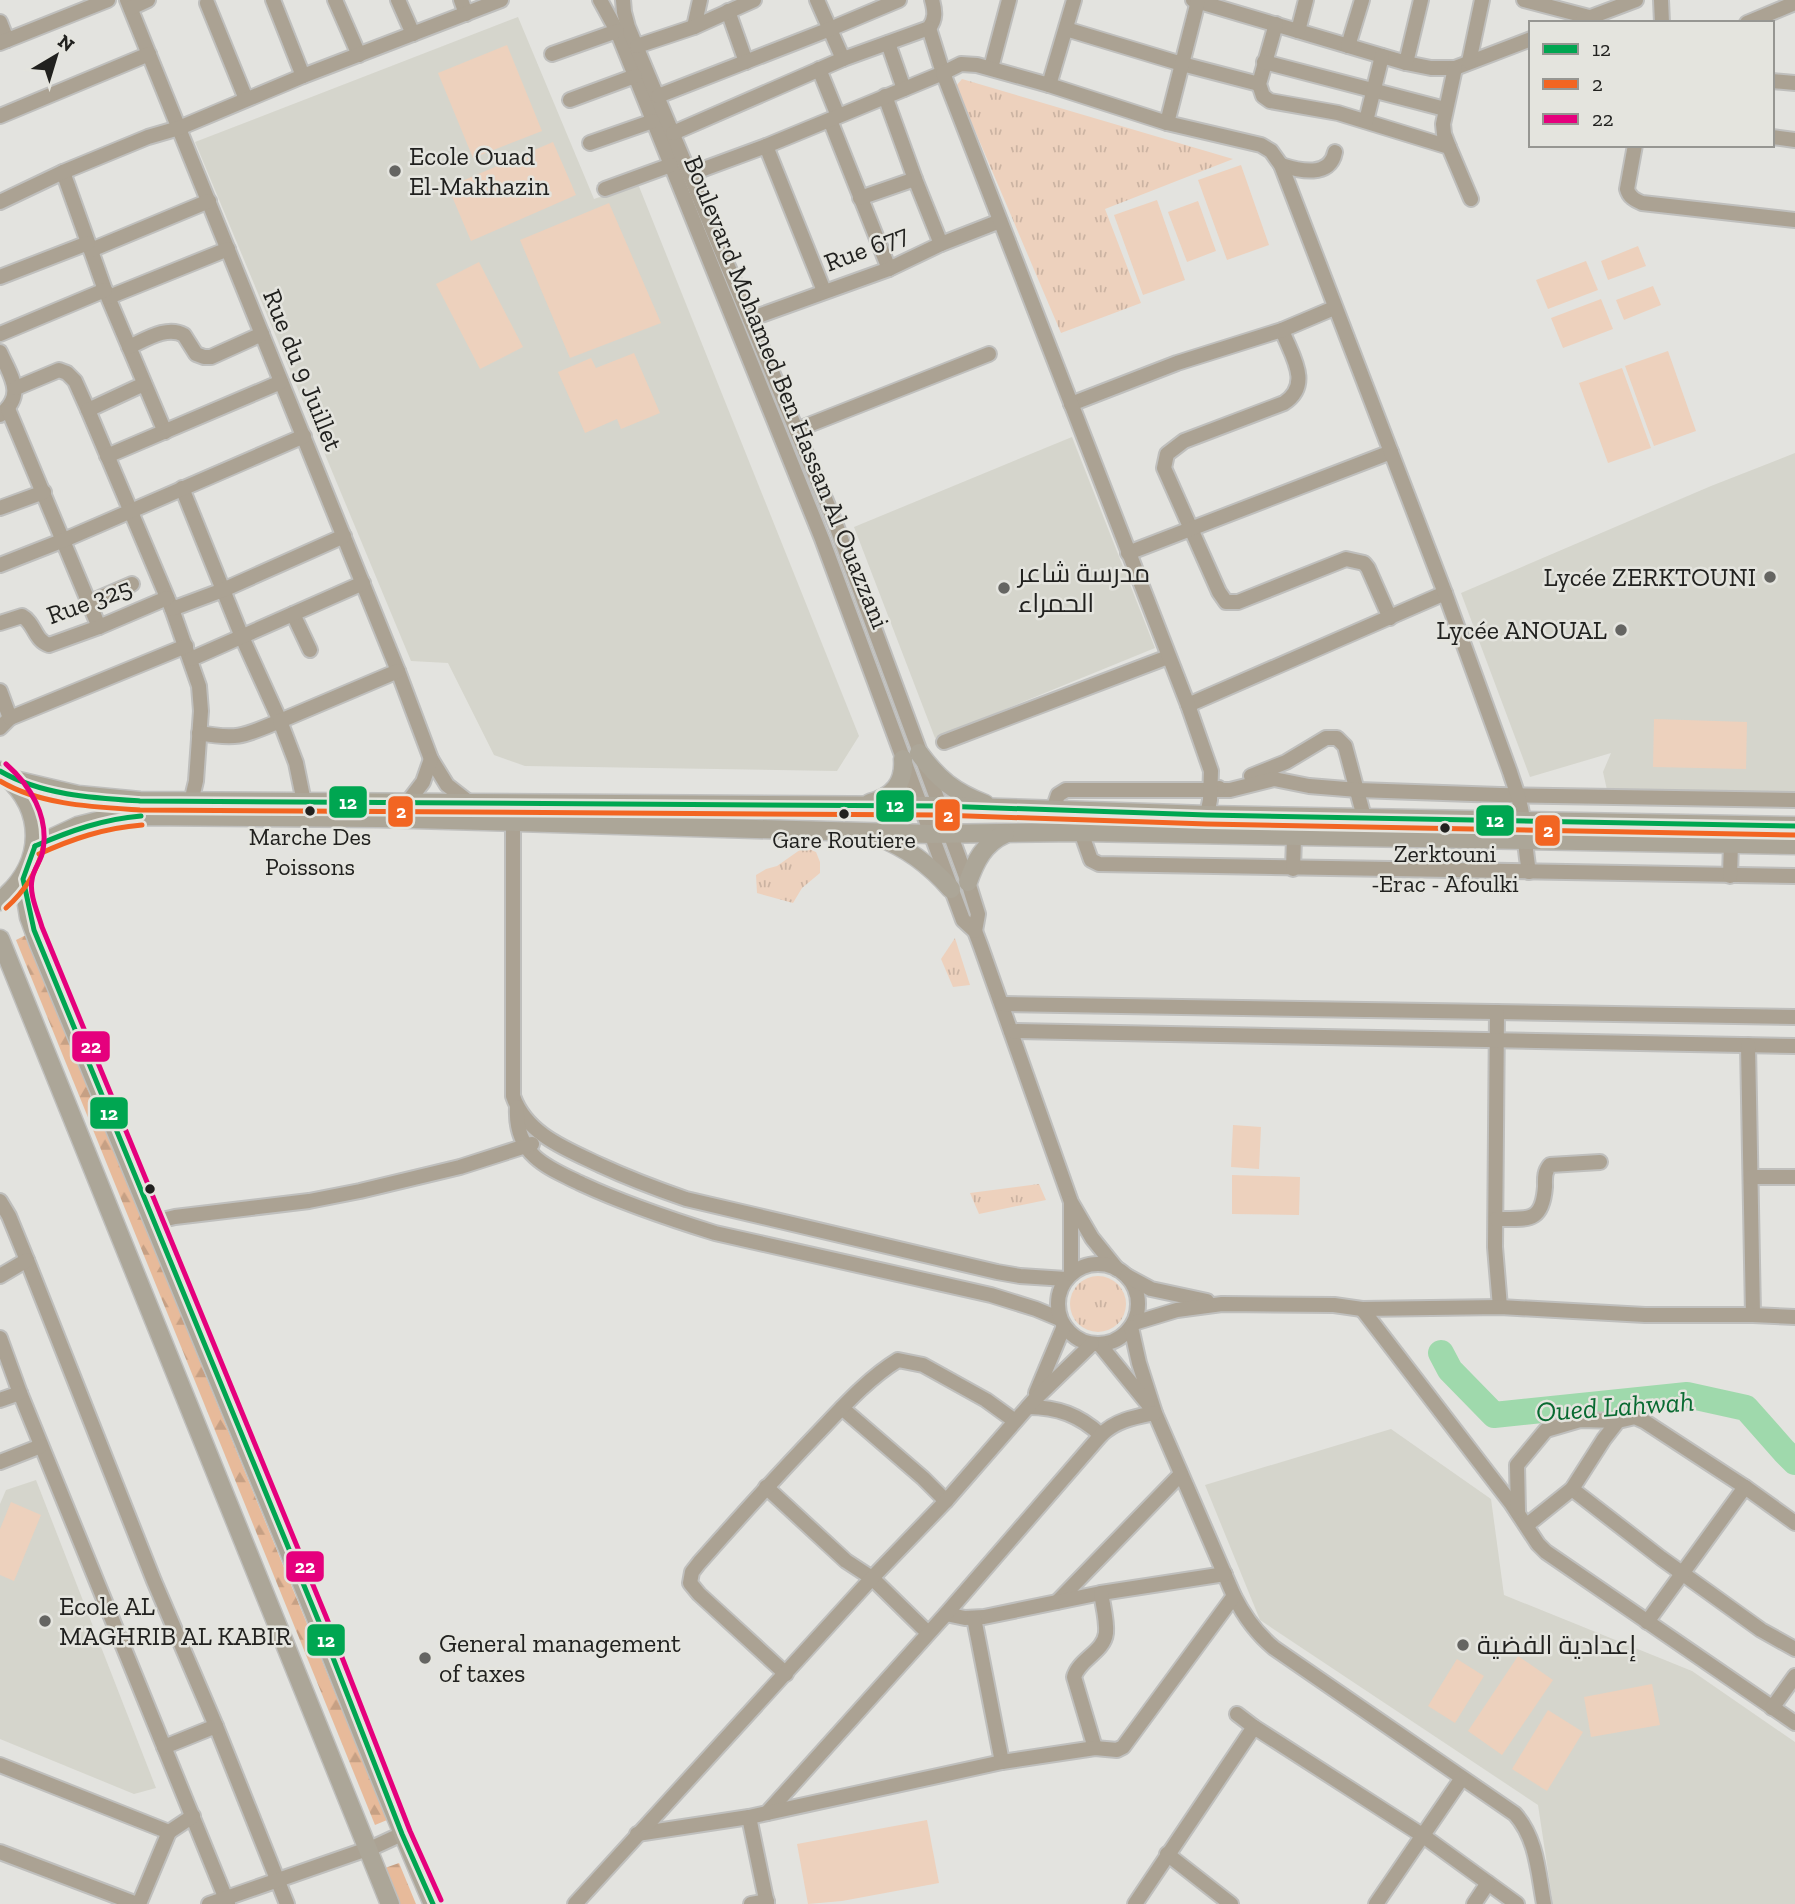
<svg xmlns="http://www.w3.org/2000/svg" width="1795" height="1904" font-family="'Zilla Slab',Cairo,serif">
	<style>
		.built { fill: #d5d5cc }
		.grass { fill: url(#grass-tufts) }
		.forest { fill: url(#forest-firs) }
		.pitch { fill: #edd1bd }
		.lines { fill: none; stroke-linecap: round; stroke-linejoin: round }
		.river { stroke: #9fd9ac; stroke-width: 26 }
		.minor-casing { stroke: #bfbfbd; stroke-width: 18 }
		.major-casing { stroke: #bfbfbd; stroke-width: 21 }
		.minor { stroke: #aba293; stroke-width: 14 }
		.major { stroke: #aca698; stroke-width: 18 }
		.bus-1-casing { stroke: #e4e4de; stroke-width: 10 }
		.bus-2-casing { stroke: #e4e4de; stroke-width: 10 }
		.bus-3-casing { stroke: #e4e4de; stroke-width: 10 }
		.bus-1 { stroke: #00a651; stroke-width: 5 }
		.bus-2 { stroke: #f26522; stroke-width: 5 }
		.bus-3 { stroke: #e5007d; stroke-width: 5 }
		.poi-dot { fill: #656562; stroke: #e4e4de; stroke-width: 2.5 }
		.bus-dot { fill: #21211f; stroke: #e4e4de; stroke-width: 2.5 }
		.labels { text-anchor: middle; stroke-width: 5; stroke-linejoin: round; paint-order: stroke }
		.bus-label { font-size: 24px; fill: #21211f; stroke: #e4e4de }
		.poi-label { font-size: 26px; fill: #21211f; stroke: #e4e4de; text-anchor: start }
		.street-label { font-size: 26px; fill: #21211f; stroke: #e4e4de }
		.water-label { font-size: 28px; font-style: italic; fill: #086a31; stroke: #e4e4de }
		.line-badge { stroke: #e4e4de; stroke-width: 2.5 }
		.badge-label { font-size: 19px; text-anchor: middle; font-weight: bold; fill: #fff }
	</style>
	<defs>
		<pattern id="grass-tufts" width="24" height="20" patternUnits="userSpaceOnUse" patternTransform="scale(1.75)"><rect width="24" height="20" fill="#edd1bd"/><path d="M3 7l-1-3M5 7V3M7 7l1-3M15 17l-1-3M17 17v-4M19 17l1-3" fill="none" stroke="#cbb3a2"/></pattern>
		<pattern id="forest-firs" width="22" height="20" patternUnits="userSpaceOnUse" patternTransform="scale(1.75)"><rect width="22" height="20" fill="#e7ba9a"/><path d="M5 1l3.5 6h-7zM16 11l3.5 6h-7z" fill="#c6a084"/></pattern>
	</defs>
	<rect width="100%" height="100%" fill="#e3e3df"/>
	<!-- built -->
	<g class="built">
		<path d="M518,17l76,182 44,-15 221,552 -22,35 -312,-5 -31,-11 -46,-92 -37,-2 -216,-519z"/>
		<path d="M1072,437l83,211 -220,90 -81,-211z"/>
		<path d="M1795,453v342l-188,-5 -4,-18 8,-19 -81,24 -69,-184 250,-107z"/>
		<path d="M1391,1429l100,70 13,96 188,76 103,71v162h-242l-15,-99 -278,-185 -55,-135z"/>
		<path d="M36,1480l120,308 -22,6 -134,-55v-235l6,-14z"/>
	</g>
	<!-- grass -->
	<g class="grass">
		<path d="M962,79l271,80 -128,50 36,94 -80,30 -105,-247z"/>
		<path d="M804,847l12,5 4,10v11l-18,15 -9,15 -36,-10 -1,-18 10,-6 11,-3z"/>
		<path d="M955,938l15,47 -17,2 -12,-28z"/>
		<path d="M1039,1184l7,16 -67,14 -9,-21z"/>
		<circle cx="1098" cy="1304" r="28"/>
	</g>
	<!-- forest -->
	<g class="forest">
		<path d="M26,935l361,885 -12,5 -359,-885z"/>
		<path d="M399,1863l17,41h-17l-14,-36z"/>
	</g>
	<!-- pitch -->
	<g class="pitch">
		<path d="M507,45l35,86 -69,27 -35,-85z"/>
		<path d="M553,142l23,53 -105,46 -23,-54z"/>
		<path d="M1241,165l28,80 -42,15 -29,-80z"/>
		<path d="M1157,200l28,80 -42,15 -29,-80z"/>
		<path d="M1198,201l18,50 -29,11 -19,-50z"/>
		<path d="M609,203l52,120 -91,35 -50,-118z"/>
		<path d="M1638,246l8,20 -38,14 -7,-19z"/>
		<path d="M1586,261l12,29 -50,19 -12,-29z"/>
		<path d="M479,262l44,85 -43,22 -44,-85z"/>
		<path d="M1653,286l8,19 -37,15 -8,-20z"/>
		<path d="M1601,299l12,30 -50,19 -12,-30z"/>
		<path d="M1668,351l28,80 -42,15 -29,-80z"/>
		<path d="M634,353l26,60 -39,16 -4,-10 -32,14 -27,-61 33,-14 5,10z"/>
		<path d="M1622,368l29,80 -43,15 -29,-80z"/>
		<path d="M1654,719l93,3 -1,47 -93,-2z"/>
		<path d="M1233,1125l28,2 -2,42 -28,-2z"/>
		<path d="M1232,1175l68,2 -1,38 -67,-1z"/>
		<path d="M11,1502l30,13 -27,66 -14,-6v-46z"/>
		<path d="M1518,1656l35,24 -51,75 -34,-24z"/>
		<path d="M1457,1659l27,17 -29,47 -27,-17z"/>
		<path d="M1652,1684l8,41 -69,12 -7,-40z"/>
		<path d="M1548,1710l35,22 -36,59 -35,-22z"/>
		<path d="M927,1820l12,63 -97,18 -34,3 -11,-60z"/>
	</g>
	<g class="lines">
		<!-- river -->
		<path class="river" d="M1441,1353l9,17 44,45 193,-20 59,13 38,43 11,11"/>
		<defs>
			<g id="minor">
				<path d="M127,0l271,671 33,88 16,26 23,18"/>
				<path d="M273,0l30,76"/>
				<path d="M335,0l24,55"/>
				<path d="M398,0l15,34"/>
				<path d="M461,0l5,14"/>
				<path d="M600,0l17,31 205,508 141,381 12,11 6,16 90,255 21,36 25,31"/>
				<path d="M623,0l1,12 4,15 208,498 132,357 10,32 -3,17"/>
				<path d="M817,0l26,59"/>
				<path d="M1193,0l213,63 25,5h24l76,-29"/>
				<path d="M1524,0l65,17"/>
				<path d="M1661,0l1,23"/>
				<path d="M207,3l39,96"/>
				<path d="M131,8l17,-8"/>
				<path d="M728,11l18,51"/>
				<path d="M1583,20l53,-20"/>
				<path d="M0,22l7,18"/>
				<path d="M1747,23l48,-20"/>
				<path d="M1276,24l-17,60 4,12 7,5 68,12 111,34 22,52"/>
				<path d="M694,27l6,-27"/>
				<path d="M1066,29l116,35 77,20"/>
				<path d="M1298,31l8,-31"/>
				<path d="M0,43l108,-43"/>
				<path d="M888,43l16,46"/>
				<path d="M637,46l57,-19 60,-27"/>
				<path d="M1348,46l14,-46"/>
				<path d="M552,54l65,-23"/>
				<path d="M1264,62l181,47"/>
				<path d="M1469,62l13,-62"/>
				<path d="M1406,63l15,-63"/>
				<path d="M991,68l18,-68"/>
				<path d="M819,69l19,47"/>
				<path d="M1772,81l23,2"/>
				<path d="M1049,85l25,-85"/>
				<path d="M658,96l172,-67 69,-29"/>
				<path d="M885,96l30,83 26,65"/>
				<path d="M570,100l65,-24"/>
				<path d="M0,116l149,-62"/>
				<path d="M830,120l59,149"/>
				<path d="M1366,121l16,-65"/>
				<path d="M1167,123l31,-122"/>
				<path d="M673,133l170,-74 86,-31c7,-9 6,-17 3,-28"/>
				<path d="M1772,137l23,3"/>
				<path d="M590,143l63,-22"/>
				<path d="M1635,145l-8,44c2,8 8,11 15,14l153,17"/>
				<path d="M766,146l58,145"/>
				<path d="M1449,147l-5,-13 -1,-10 12,-56"/>
				<path d="M1281,165c19,6 49,13 54,-13"/>
				<path d="M63,172l42,118 60,142"/>
				<path d="M690,174l76,-28 177,-73 -14,-45"/>
				<path d="M605,189l66,-24"/>
				<path d="M860,198l55,-19"/>
				<path d="M0,202l63,-30 85,-35 31,-9 124,-52 198,-76"/>
				<path d="M91,250l118,-49"/>
				<path d="M0,277l88,-34"/>
				<path d="M109,297l119,-48"/>
				<path d="M750,319l139,-50 52,-25 59,-23"/>
				<path d="M1282,330c9,25 31,54 2,73l-100,38 -17,13 -3,14 55,124 7,10h12l108,-43 18,4 4,5 22,50"/>
				<path d="M0,334l105,-44"/>
				<path d="M129,347c16,-7 38,-22 55,-12l12,19 8,3h7l51,-23"/>
				<path d="M0,352c11,25 26,43 0,63"/>
				<path d="M16,388l43,-18 8,3 8,8 13,29 84,199 27,77 2,25 -5,70 -5,21"/>
				<path d="M1071,404l106,-41 105,-33 52,-22"/>
				<path d="M8,409l91,218"/>
				<path d="M88,410l56,-26"/>
				<path d="M796,430l193,-76"/>
				<path d="M107,456l174,-74"/>
				<path d="M182,488l60,149 38,84c-36,15 -42,19 -81,12"/>
				<path d="M0,508l44,-16"/>
				<path d="M1128,553l263,-101"/>
				<path d="M0,565l64,-25 240,-104"/>
				<path d="M88,603l44,-19"/>
				<path d="M172,609l51,-19 121,-54"/>
				<path d="M293,614l17,36"/>
				<path d="M0,623l22,-7c13,7 12,24 27,29l50,-18 68,-29"/>
				<path d="M191,659l172,-76"/>
				<path d="M0,691l10,27 -10,10"/>
				<path d="M1188,705l257,-112"/>
				<path d="M10,718l176,-72"/>
				<path d="M944,742l224,-85"/>
				<path d="M1251,776l35,-14 40,-24h11l8,8 19,71"/>
				<path d="M1210,790h20l44,-11 35,7 49,4 142,5 295,5"/>
				<path d="M304,802l-8,-39 -16,-42 118,-50"/>
				<path d="M407,803l16,-21 8,-23"/>
				<path d="M1053,810l5,-15 8,-5h144l9,-2"/>
				<path d="M513,812v284c13,38 53,53 87,69 28,13 57,24 86,34l311,73 23,4 46,3"/>
				<path d="M1207,815l3,-15 1,-29 -23,-66 -245,-632 18,-9 16,1 72,20 118,38 94,22 10,6 10,14 164,428 65,179c5,16 12,32 13,49 2,18 3,34 6,51"/>
				<path d="M1081,832l10,28 8,4 696,12"/>
				<path d="M1293,869l1,-32"/>
				<path d="M1730,876l1,-33"/>
				<path d="M1002,1004l793,13"/>
				<path d="M1497,1012l-2,235 5,60"/>
				<path d="M1011,1031l784,15"/>
				<path d="M1748,1045l5,270"/>
				<path d="M517,1107c-1,19 3,36 18,50 13,12 31,19 47,27 43,20 88,35 133,49l276,62 45,14 24,10"/>
				<path d="M1751,1177h44"/>
				<path d="M0,1201l9,15 20,49 125,316 62,145 71,178"/>
				<path d="M1496,1219c30,-1 46,6 49,-32 0,-8 -1,-15 5,-22l50,-3"/>
				<path d="M154,1222l21,-5 134,-16 51,-10 100,-24 72,-23"/>
				<circle cx="1098" cy="1304" r="40"/>
				<path d="M1071,1274v-71"/>
				<path d="M0,1276l27,-16"/>
				<path d="M1127,1276l24,13 56,12"/>
				<path d="M1362,1309l149,194 27,41 8,8 249,171"/>
				<path d="M1134,1323l43,-13 45,-6 112,1 28,4 138,-2 145,8h108l42,2"/>
				<path d="M1131,1327l8,36 16,50 79,183c10,20 22,37 40,52l241,166c22,25 23,58 29,90"/>
				<path d="M0,1338l20,55 208,511"/>
				<path d="M1100,1345l48,59"/>
				<path d="M1036,1393l28,-67"/>
				<path d="M0,1400l20,-7"/>
				<path d="M1028,1407c30,0 51,8 73,28"/>
				<path d="M842,1408l81,70 23,23"/>
				<path d="M0,1462l41,-16"/>
				<path d="M766,1487l80,74 26,17 56,55"/>
				<path d="M1572,1489l89,69 100,72 34,19"/>
				<path d="M1518,1512l-1,-47 29,-35 34,-10 38,1"/>
				<path d="M1527,1525l45,-36 32,-50 14,-18 17,-4 9,4 101,66 50,36"/>
				<path d="M1057,1602l124,-128"/>
				<path d="M946,1614l19,4 19,-1 117,-24 124,-19"/>
				<path d="M974,1618l28,144"/>
				<path d="M1647,1622l98,-135"/>
				<path d="M786,1674l-87,-80 -9,-11 2,-11 7,-9c38,-43 76,-85 116,-127 26,-27 52,-57 83,-76l25,5 63,35 29,21"/>
				<path d="M1772,1708l23,-32"/>
				<path d="M1237,1714l17,13 168,108 95,69"/>
				<path d="M164,1747l52,-21"/>
				<path d="M1095,1748l-21,-71c5,-18 30,-25 32,-44 1,-13 -3,-27 -5,-40"/>
				<path d="M0,1765l169,67 24,-16"/>
				<path d="M767,1813l179,-199 155,-179c15,-15 34,-18 54,-22"/>
				<path d="M749,1817l18,87"/>
				<path d="M637,1834l112,-17 253,-55 93,-14 22,2 6,-3 111,-151"/>
				<path d="M0,1852l137,52"/>
				<path d="M1167,1854l64,50"/>
				<path d="M139,1904l30,-72"/>
				<path d="M209,1904l167,-58 26,-12"/>
				<path d="M575,1904l297,-326 74,-77 87,-100 59,-57"/>
				<path d="M751,1904l16,-3"/>
				<path d="M1135,1904l119,-177"/>
				<path d="M1376,1904l86,-126"/>
				<path d="M1474,1904l14,-21"/>
			</g>
			<g id="major">
				<path d="M919,753c19,26 35,39 66,51"/>
				<path d="M0,771c47,37 46,93 0,130"/>
				<path d="M10,779l68,16 62,6 800,5 267,9 588,11"/>
				<path d="M870,803c23,-6 35,-20 33,-44"/>
				<path d="M878,837c30,11 52,28 73,52"/>
				<path d="M35,846l43,-20 20,-5 41,-5 240,2 552,16 150,-2 714,13"/>
				<path d="M23,879l6,38 10,27c86,207 172,414 256,622 46,112 89,227 138,338"/>
				<path d="M968,882c7,-20 16,-39 37,-48"/>
				<path d="M0,939l390,965"/>
			</g>
		</defs>
		<!-- minor casing -->
		<use href="#minor" class="minor-casing"/>
		<!-- major casing -->
		<use href="#major" class="major-casing"/>
		<!-- minor -->
		<use href="#minor" class="minor"/>
		<!-- major -->
		<use href="#major" class="major"/>
		<defs>
			<g id="bus-1">
				<path d="M0,771c41,24 93,27 140,30l800,5 267,9 588,11"/>
				<path d="M35,846c35,-15 68,-27 106,-30"/>
				<path d="M35,846l-12,33 11,51 285,692 83,212 31,70"/>
			</g>
			<g id="bus-2">
				<path d="M0,781c40,24 94,26 140,29l800,5 267,9 588,11"/>
				<path d="M39,854c33,-15 65,-26 103,-29"/>
				<path d="M6,908c19,-17 31,-35 37,-60"/>
			</g>
			<path id="bus-3" d="M6,764c24,21 43,52 37,86 -1,10 -10,19 -11,30 -3,14 6,33 10,47l285,692 83,212 31,69"/>
		</defs>
		<!-- bus-1 casing -->
		<use href="#bus-1" class="bus-1-casing"/>
		<!-- bus-2 casing -->
		<use href="#bus-2" class="bus-2-casing"/>
		<!-- bus-3 casing -->
		<use href="#bus-3" class="bus-3-casing"/>
		<!-- bus-1 -->
		<use href="#bus-1" class="bus-1"/>
		<!-- bus-2 -->
		<use href="#bus-2" class="bus-2"/>
		<!-- bus-3 -->
		<use href="#bus-3" class="bus-3"/>
	</g>
	<!-- markers -->
	<g class="poi-dot">
		<circle cx="395" cy="171" r="7"/>
		<circle cx="1770" cy="577" r="7"/>
		<circle cx="1004" cy="588" r="7"/>
		<circle cx="1621" cy="630" r="7"/>
		<circle cx="45" cy="1621" r="7"/>
		<circle cx="1463" cy="1645" r="7"/>
		<circle cx="425" cy="1658" r="7"/>
	</g>
	<g class="bus-dot">
		<circle cx="310" cy="811" r="6"/>
		<circle cx="844" cy="814" r="6"/>
		<circle cx="1445" cy="828" r="6"/>
		<circle cx="150" cy="1189" r="6"/>
	</g>
	<g class="labels">
		<!-- bus labels -->
		<g class="bus-label">
			<text x="310" y="845">Marche Des<tspan x="310" dy="30">Poissons</tspan></text>
			<text x="844" y="848">Gare Routiere</text>
			<text x="1445" y="862">Zerktouni<tspan x="1445" dy="30">-Erac - Afoulki</tspan></text>
		</g>
		<!-- poi labels -->
		<g class="poi-label">
			<text x="409" y="165">Ecole Ouad<tspan x="409" dy="30">El-Makhazin</tspan></text>
			<text x="1018" y="582">مدرسة شاعر<tspan x="1018" dy="30">الحمراء</tspan></text>
			<text x="1756" y="586" text-anchor="end">Lycée ZERKTOUNI</text>
			<text x="1607" y="639" text-anchor="end">Lycée ANOUAL</text>
			<text x="59" y="1615">Ecole AL<tspan x="59" dy="30">MAGHRIB AL KABIR</tspan></text>
			<text x="439" y="1652">General management<tspan x="439" dy="30">of taxes</tspan></text>
			<text x="1477" y="1654">إعدادية الفضية</text>
		</g>
		<!-- street labels -->
		<g class="street-label">
			<text transform="translate(866 248) rotate(-21)" y="9">Rue 677</text>
			<text transform="translate(303 370) rotate(68)" y="9">Rue du 9 Juillet</text>
			<text transform="translate(787 392) rotate(68)" y="9">Boulevard Mohamed Ben Hassan Al Ouazzani</text>
			<text transform="translate(89 601) rotate(-20)" y="9">Rue 325</text>
		</g>
		<!-- water labels -->
		<g class="water-label">
			<text transform="translate(1615 1406) rotate(-4)" y="10">Oued Lahwah</text>
		</g>
	</g>
	<g class="line-badge">
		<rect x="328" y="785" width="40" height="34" rx="7" fill="#00a651"/>
		<rect x="875" y="789" width="40" height="34" rx="7" fill="#00a651"/>
		<rect x="387" y="795" width="27" height="33" rx="7" fill="#f26522"/>
		<rect x="934" y="798" width="27" height="34" rx="7" fill="#f26522"/>
		<rect x="1475" y="804" width="40" height="33" rx="7" fill="#00a651"/>
		<rect x="1534" y="814" width="27" height="33" rx="7" fill="#f26522"/>
		<rect x="71" y="1030" width="40" height="33" rx="7" fill="#e5007d"/>
		<rect x="89" y="1096" width="40" height="34" rx="7" fill="#00a651"/>
		<rect x="285" y="1550" width="40" height="33" rx="7" fill="#e5007d"/>
		<rect x="306" y="1623" width="40" height="34" rx="7" fill="#00a651"/>
	</g>
	<g class="badge-label">
		<text x="348" y="809">12</text>
		<text x="895" y="812">12</text>
		<text x="401" y="818">2</text>
		<text x="948" y="822">2</text>
		<text x="1495" y="827">12</text>
		<text x="1548" y="837">2</text>
		<text x="91" y="1053">22</text>
		<text x="109" y="1120">12</text>
		<text x="305" y="1573">22</text>
		<text x="326" y="1647">12</text>
	</g>
	<!-- legend -->
	<rect x="1529" y="21" width="245" height="126" fill="#e4e4de" stroke="#969692" stroke-width="2"/>
	<rect x="1543" y="44" width="35" height="10" fill="#00a651" stroke="#969692" stroke-width="2"/>
	<text x="1592" y="56" font-size="21" fill="#21211f">12</text>
	<rect x="1543" y="79" width="35" height="10" fill="#f26522" stroke="#969692" stroke-width="2"/>
	<text x="1592" y="91" font-size="21" fill="#21211f">2</text>
	<rect x="1543" y="114" width="35" height="10" fill="#e5007d" stroke="#969692" stroke-width="2"/>
	<text x="1592" y="126" font-size="21" fill="#21211f">22</text>
	<!-- north arrow -->
	<g transform="translate(56 56) rotate(38)" stroke="#e4e4de" stroke-width="5" paint-order="stroke">
	<path d="M0-5L12 26L0 18L-12 26Z" fill="#21211f"/>
	<text y="-10" font-size="19" font-weight="bold" text-anchor="middle" fill="#21211f">N</text>
	</g>
</svg>
